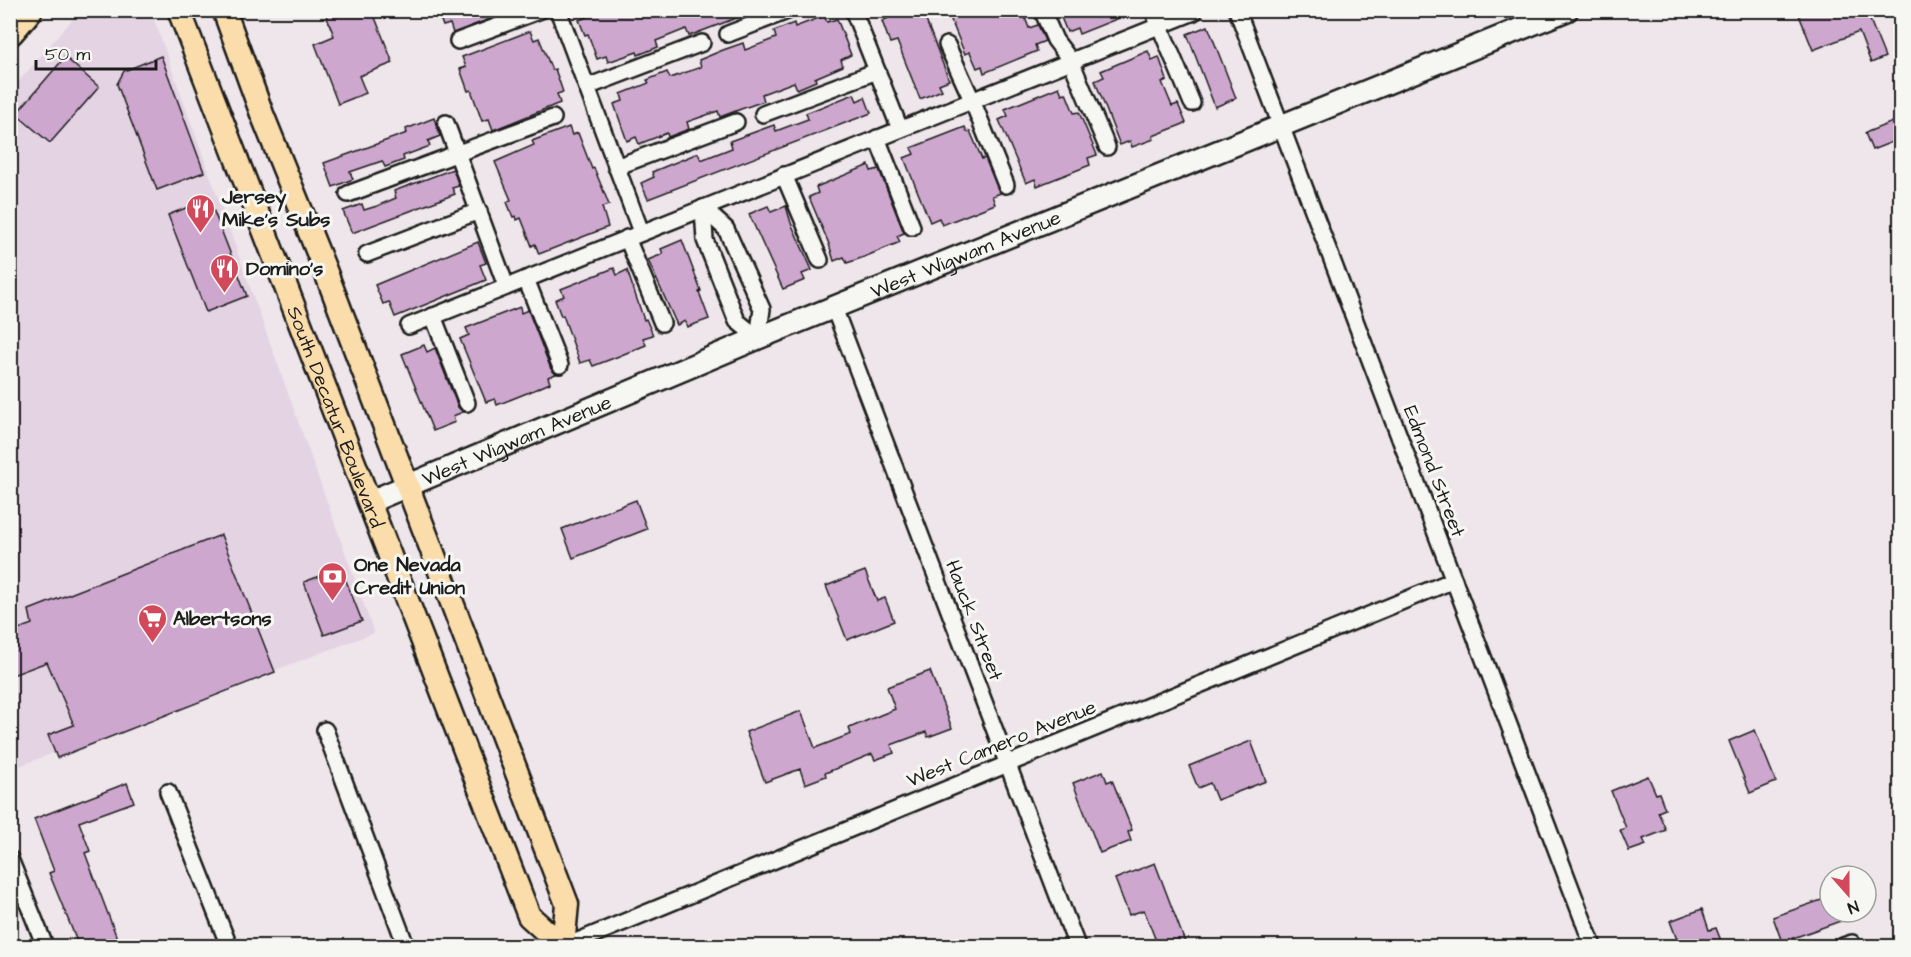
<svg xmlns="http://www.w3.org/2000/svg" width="1911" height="957" font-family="'Architects Daughter',sans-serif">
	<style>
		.built { fill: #e4d3e3 }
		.building { fill: #cea7cf; stroke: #1c1c1c; stroke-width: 1.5 }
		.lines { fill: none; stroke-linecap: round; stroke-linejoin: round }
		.street-casing { stroke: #1c1c1c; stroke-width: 20 }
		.secondary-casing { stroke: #1c1c1c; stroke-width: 26 }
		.primary-casing { stroke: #1c1c1c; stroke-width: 27 }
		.highway-casing { stroke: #1c1c1c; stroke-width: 32 }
		.street { stroke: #f6f6f2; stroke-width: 15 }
		.secondary { stroke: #f6f6f2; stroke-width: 21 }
		.primary { stroke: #faddab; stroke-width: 22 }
		.highway { stroke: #faddab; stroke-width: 27 }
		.labels { text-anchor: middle; stroke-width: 6; stroke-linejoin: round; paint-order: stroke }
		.poi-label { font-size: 20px; font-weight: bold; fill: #1c1c1c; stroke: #f6f6f2; text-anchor: start }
		.street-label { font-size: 20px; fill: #1c1c1c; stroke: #f6f6f2 }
	</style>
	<rect width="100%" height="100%" fill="#eee6eb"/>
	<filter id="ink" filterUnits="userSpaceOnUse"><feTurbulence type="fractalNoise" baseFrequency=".0167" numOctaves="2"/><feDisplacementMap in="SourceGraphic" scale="12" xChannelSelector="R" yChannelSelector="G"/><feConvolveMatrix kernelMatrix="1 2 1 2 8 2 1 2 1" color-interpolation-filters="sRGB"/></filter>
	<g filter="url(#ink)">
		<!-- built -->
		<path class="built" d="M80,11h71l223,622 -363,136v-679z"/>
		<!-- building -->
		<g class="building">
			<path d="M324,10h48l21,53 -34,13 7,17 -28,11 -23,-60 19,-8z"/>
			<path d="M437,10h50l3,9 -37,14 -3,-9 -7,2z"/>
			<path d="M591,10h160l1,2 -63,24 -3,-7 -30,12 2,6 -20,8 -1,-3 -29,10 -2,-6 -9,3 -9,-25 -3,1 -6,-15 14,-5z"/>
			<path d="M886,10h36l27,70 -10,4 3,6 -22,9 -23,-58 -7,2 -8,-22 6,-3z"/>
			<path d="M947,10h75l7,18 9,-3 7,16 -10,4 2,6 -53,22 -2,-7 -5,2 -7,-16 -5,2z"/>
			<path d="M1073,10h61v2l-55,22 -2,-6 -10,4 -7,-17z"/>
			<path d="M1797,10h69l19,47 -14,6 -12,-31 -46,18z"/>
			<path d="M824,16l3,6 10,-3 14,36 -10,5 2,6 -28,12 1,3 -19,8 -3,-7 -32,12 2,7 -23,8 -21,8 -2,-6 -31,11 2,7 -21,8 -1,-4 -28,11 -3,-7 -9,4 -13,-37 9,-3 -2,-7 28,-11 -2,-3 20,-8 3,6 31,-11 -2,-7 24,-10 20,-7 2,7 31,-12 -2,-7 20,-8 1,4z"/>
			<path d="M1208,26l28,72 -21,9 -28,-73z"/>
			<path d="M530,31l4,9 5,-2 13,32 3,-1 8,23 -6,2 3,9 -67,27 -4,-11 -7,2 -11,-31 -3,1 -8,-22 6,-2 -4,-10z"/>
			<path d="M1148,51l4,9 7,-3 8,23 -5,2 10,24 6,-2 8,19 -33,13 1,3 -22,8 -2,-6 -10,4 -25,-64 9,-4 -3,-6z"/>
			<path d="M161,56l43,116 -47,18 -40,-106 7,-13z"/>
			<path d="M65,57l34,30 -49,56 -34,-29z"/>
			<path d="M1059,87l3,7 4,-1 8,20 5,-1 18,43 -9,3 2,7 -53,21 -2,-7 -9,4 -27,-63 9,-4 -3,-7z"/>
			<path d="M854,94l3,7 8,-4 6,16 -223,86 -7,-16 13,-6 -2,-5 46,-19 3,7 31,-12 -2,-7 44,-16 2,6 32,-12 -2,-6z"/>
			<path d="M434,118l6,18 -12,5 2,5 -27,10 1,4 -19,7 -3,-6 -32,11 3,7 -20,8 -9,-24 83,-30 -1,-4z"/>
			<path d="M1900,119v20l-28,11 -7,-17z"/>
			<path d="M569,127l3,8 6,-2 14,36 2,-1 10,24 5,13 -7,2 6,20 -69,27 -4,-10 -3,2 -11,-28 -4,2 -1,-4 -3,1 -6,-15 4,-2 -16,-38 39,-17 -2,-4z"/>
			<path d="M965,127l2,5 3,-1 12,28 3,-1 16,35 -9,3 3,8 -53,21 -3,-7 -9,4 -26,-64 10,-4 -3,-6z"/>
			<path d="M869,165l2,6 8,-2 25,64 -7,3 3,6 -36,15 -17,6 -3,-6 -10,4 -5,-17 -20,-47 9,-4 -2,-6z"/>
			<path d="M453,169l6,17 -7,2 3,6 -103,39 -9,-22 19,-7 2,6 13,-4 19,-8 -2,-7z"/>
			<path d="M209,199l38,97 -41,16 -38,-97z"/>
			<path d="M768,206l3,6 15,-6 5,17 21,47 -10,4 3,6 -22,9 -34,-75z"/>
			<path d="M682,240l19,51 -2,1 10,27 -22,8 -2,-6 -8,4 -29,-65 15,-6 -2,-5z"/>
			<path d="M478,242l8,21 -6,2 6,15 -91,37 -6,-15 -6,2 -8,-19z"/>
			<path d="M614,268l3,7 10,-5 17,50 2,-1 7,16 -10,3 3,7 -32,13 -21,8 -3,-6 -10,3 -17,-48 -2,1 -6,-16 9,-4 -3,-7z"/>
			<path d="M520,307l1,6 7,-3 23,59 5,5 -8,3 2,6 -23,10 -30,12 -2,-6 -9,3 -26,-63 9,-4 -3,-7z"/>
			<path d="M424,345l3,7 8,-4 23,59 5,5 -10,4 2,6 -22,9 -31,-77z"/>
			<path d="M636,500l11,29 -74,29 -11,-29z"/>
			<path d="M221,535l54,137 -218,86 -9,-23 26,-10 -27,-63 -37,14v-44l22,-8 -3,-14z"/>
			<path d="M341,568l21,53 -38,14 -20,-53z"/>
			<path d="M865,571l12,30 8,-3 9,23 -47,19 -21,-54z"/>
			<path d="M930,671l22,57 -24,9 -2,-5 -35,13 3,8 -19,7 -3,-6 -47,19 1,3 -21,8 -5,-15 -35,13 -19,-50 55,-21 14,37 36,-14 -2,-6 46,-19 -8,-22z"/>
			<path d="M1755,730l21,52 -26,11 -21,-52z"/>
			<path d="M1251,741l15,40 -49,19 -7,-17 -12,5 -9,-22z"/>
			<path d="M1103,771l4,11 5,-2 20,50 -4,2 3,9 -31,12 -27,-70z"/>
			<path d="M1648,776l8,18 3,-1 6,16 -7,3 8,18 -23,9 3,6 -17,6 -9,-21 6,-2 -15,-37z"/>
			<path d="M127,783l7,19 -55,20 11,29 -5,2 35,93h-41l-30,-73 5,-2 -20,-52z"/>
			<path d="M1155,863l30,79 -12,4h-15l-14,-36 -15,5 -14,-36z"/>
			<path d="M1830,897v15h30v2l-78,28 -9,-25z"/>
			<path d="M1702,909l7,21 7,-2 7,18h-25l-3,-6 -16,5 -9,-24z"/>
		</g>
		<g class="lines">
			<defs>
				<g id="street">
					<path d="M558,10l83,222"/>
					<path d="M853,10l47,119"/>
					<path d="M1042,10l13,30 16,21 36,86"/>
					<path d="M1153,10l39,93"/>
					<path d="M1237,10l356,936"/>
					<path d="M728,34l62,-24"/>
					<path d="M458,41l83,-31"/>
					<path d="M947,45l25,55 34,85"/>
					<path d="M587,87l115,-44"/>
					<path d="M763,114l114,-43"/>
					<path d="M446,123l60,163"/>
					<path d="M877,138l35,89"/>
					<path d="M616,167l120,-45"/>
					<path d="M784,175l36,85"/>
					<path d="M348,194l205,-76"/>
					<path d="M703,208l23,21 36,80 -4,29"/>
					<path d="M703,208l2,32 32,81 21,17"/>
					<path d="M627,238l35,85"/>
					<path d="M367,254l112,-43"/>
					<path d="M526,279l34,86"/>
					<path d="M834,308l243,638"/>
					<path d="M433,316l34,87"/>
					<path d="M409,326l785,-314"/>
					<path d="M325,730l81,216"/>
					<path d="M168,792l61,154"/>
					<path d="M10,859l35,87"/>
					<path d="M566,946l888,-366"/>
					<path d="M1843,946l9,-3"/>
				</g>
				<g id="secondary">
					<path id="s1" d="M369,502l389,-164 809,-328"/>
				</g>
				<g id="primary">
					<path id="s2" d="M179,10l350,906 33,30"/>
					<path d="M224,10l38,104 63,156 242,634 -4,42"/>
				</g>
				<path id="highway" d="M10,31l18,-21"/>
			</defs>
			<!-- street casing -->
			<use href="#street" class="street-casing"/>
			<!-- secondary casing -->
			<use href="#secondary" class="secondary-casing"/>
			<!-- primary casing -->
			<use href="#primary" class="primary-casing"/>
			<!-- highway casing -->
			<use href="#highway" class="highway-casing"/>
			<!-- street -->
			<use href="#street" class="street"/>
			<!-- secondary -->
			<use href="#secondary" class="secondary"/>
			<!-- primary -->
			<use href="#primary" class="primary"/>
			<!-- highway -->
			<use href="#highway" class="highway"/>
		</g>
	</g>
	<!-- icons -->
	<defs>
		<symbol id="restaurant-pin" viewBox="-11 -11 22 30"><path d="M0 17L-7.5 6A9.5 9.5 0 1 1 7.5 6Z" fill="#d1495b" stroke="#f6f6f2"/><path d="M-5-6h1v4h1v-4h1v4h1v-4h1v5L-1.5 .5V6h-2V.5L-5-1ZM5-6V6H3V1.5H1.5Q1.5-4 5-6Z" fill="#fff"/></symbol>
		<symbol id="bank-pin" viewBox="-11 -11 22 30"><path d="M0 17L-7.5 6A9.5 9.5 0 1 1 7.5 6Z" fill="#d1495b" stroke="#f6f6f2"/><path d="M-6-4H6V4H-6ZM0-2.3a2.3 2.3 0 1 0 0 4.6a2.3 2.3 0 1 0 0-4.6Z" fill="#fff"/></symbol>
		<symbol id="supermarket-pin" viewBox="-11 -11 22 30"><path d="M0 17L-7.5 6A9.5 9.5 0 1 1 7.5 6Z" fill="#d1495b" stroke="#f6f6f2"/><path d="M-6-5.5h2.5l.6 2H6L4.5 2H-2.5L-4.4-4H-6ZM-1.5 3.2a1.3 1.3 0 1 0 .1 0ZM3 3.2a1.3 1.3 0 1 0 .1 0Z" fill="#fff"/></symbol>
	</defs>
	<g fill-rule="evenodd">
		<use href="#restaurant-pin" x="184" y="192" width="33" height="45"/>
		<use href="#restaurant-pin" x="208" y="252" width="33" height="45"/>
		<use href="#bank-pin" x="316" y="560" width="33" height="45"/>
		<use href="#supermarket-pin" x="136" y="602" width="33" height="45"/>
	</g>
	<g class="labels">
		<!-- poi labels -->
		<g class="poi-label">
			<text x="222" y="203">Jersey<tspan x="222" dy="23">Mike's Subs</tspan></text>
			<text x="246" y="275">Domino's</text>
			<text x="354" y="571">One Nevada<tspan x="354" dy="23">Credit Union</tspan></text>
			<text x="173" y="625">Albertsons</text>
		</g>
		<!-- street labels -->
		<g class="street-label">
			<text dy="7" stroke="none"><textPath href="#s1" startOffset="646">West Wigwam Avenue</textPath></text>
			<text dy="7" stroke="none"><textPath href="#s2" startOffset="436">South Decatur Boulevard</textPath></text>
			<text dy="7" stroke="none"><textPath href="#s1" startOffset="160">West Wigwam Avenue</textPath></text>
			<text transform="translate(1435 471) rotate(69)" y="7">Edmond Street</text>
			<text transform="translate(975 620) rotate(69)" y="7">Hauck Street</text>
			<text transform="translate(1001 743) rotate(-22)" y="7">West Camero Avenue</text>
		</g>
	</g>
	<!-- margin -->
	<rect width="1911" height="957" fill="none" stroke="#f6f6f2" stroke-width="36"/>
	<rect x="18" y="18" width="1875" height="921" fill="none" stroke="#1c1c1c" stroke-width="2" filter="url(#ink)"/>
	<!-- north arrow -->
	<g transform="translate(1848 894) rotate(159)"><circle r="28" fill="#f6f6f2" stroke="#9f9f9c" stroke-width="1.5"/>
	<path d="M0-4.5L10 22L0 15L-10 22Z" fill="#d1495b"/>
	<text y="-9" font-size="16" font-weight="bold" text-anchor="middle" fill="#1c1c1c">N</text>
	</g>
	<!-- scale -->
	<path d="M36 60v9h120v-9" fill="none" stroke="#1c1c1c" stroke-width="3"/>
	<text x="45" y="60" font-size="18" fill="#1c1c1c" stroke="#f6f6f2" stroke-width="4.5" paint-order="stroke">50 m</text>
</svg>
